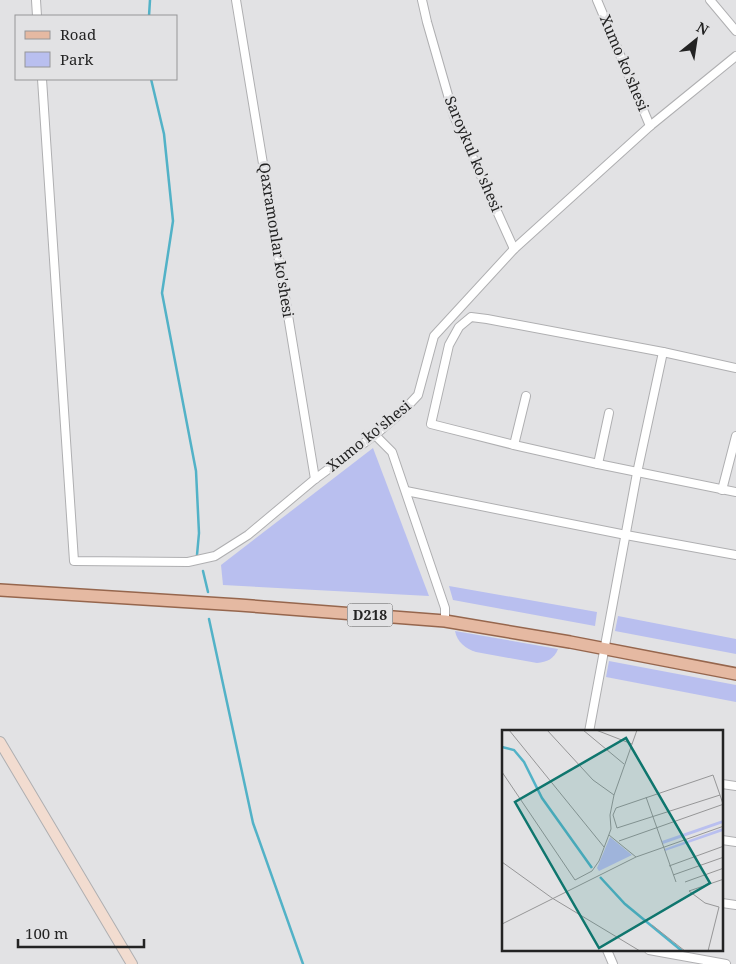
<svg xmlns="http://www.w3.org/2000/svg" width="736" height="964" font-family="'Noto Serif',serif">
	<style>
		.green { fill: #b9bfef }
		.lines { fill: none; stroke-linecap: round; stroke-linejoin: round }
		.stream { stroke: #52b2c7; stroke-width: 2.5 }
		.street-casing { stroke: #afafb1; stroke-width: 10 }
		.secondary-casing { stroke: #afafb1; stroke-width: 12 }
		.primary-casing { stroke: #96664d; stroke-width: 14 }
		.street { stroke: #fff; stroke-width: 8 }
		.secondary { stroke: #f2dcd0; stroke-width: 10 }
		.primary { stroke: #e5b9a2; stroke-width: 11 }
		.labels { text-anchor: middle; stroke-width: 5; stroke-linejoin: round; paint-order: stroke }
		.shield { fill: #e2e2e4; stroke: #5c5c5d; stroke-width: 1 }
		.shield-label { font-size: 14px; font-weight: bold; fill: #232323 }
		.street-label { font-size: 15px; fill: #232323; stroke: #e2e2e4 }
		.inset-river { fill: none; stroke: #52b2c7; stroke-width: 2.5 }
		.inset-road { fill: none; stroke: #969697; stroke-width: 1 }
		.view { fill: #0f766e; fill-opacity: 0.15; stroke: #0f766e; stroke-width: 2.5 }
		.inset-edge { fill: none; stroke: #232323; stroke-width: 2.5 }
	</style>
	<rect width="100%" height="100%" fill="#e2e2e4"/>
	<!-- green -->
	<g class="green">
		<path d="M373,448l56,148 -206,-11 -2,-20z"/>
		<path d="M449,586l148,26 -2,14 -142,-26z"/>
		<path d="M618,616l118,23v15l-121,-23z"/>
		<path d="M455,631l103,18c-4,10 -11,13 -21,14l-61,-11c-10,-3 -19,-10 -21,-21z"/>
		<path d="M609,661l127,24v17l-130,-25z"/>
	</g>
	<g class="lines">
		<!-- stream -->
		<g class="stream">
			<path d="M149,16l1,-16"/>
			<path d="M151,79l13,55 9,87 -11,72 34,178 3,62 -2,22"/>
			<path d="M203,571l5,21"/>
			<path d="M209,619l44,204 50,141"/>
		</g>
		<defs>
			<g id="street">
				<path d="M36,0l1,16"/>
				<path d="M236,0l79,479"/>
				<path d="M422,0l5,22 27,94 60,133"/>
				<path d="M597,0l53,126"/>
				<path d="M710,0l26,31"/>
				<path d="M42,79l32,482 114,1 27,-6 33,-21 67,-56 60,-44 27,-23 16,-17 16,-59 80,-87 136,-123 86,-70"/>
				<path d="M736,368l-73,-16 -176,-33 -16,-2 -12,10 -10,18 -18,79 83,21 84,19 138,28"/>
				<path d="M375,435l17,17 53,156v13"/>
				<path d="M514,445l12,-49"/>
				<path d="M598,464l11,-51"/>
				<path d="M722,490l14,-54"/>
				<path d="M406,491l220,44 110,20"/>
				<path d="M589,732l48,-259 26,-121"/>
				<path d="M722,784l14,2"/>
				<path d="M722,840l14,2"/>
				<path d="M722,903l14,2"/>
				<path d="M607,950l6,14"/>
				<path d="M649,950l77,14"/>
			</g>
			<path id="secondary" d="M0,742l132,222"/>
			<path id="primary" d="M0,590l239,15 206,16 125,21 166,32"/>
		</defs>
		<!-- street casing -->
		<use href="#street" class="street-casing"/>
		<!-- secondary casing -->
		<use href="#secondary" class="secondary-casing"/>
		<!-- primary casing -->
		<use href="#primary" class="primary-casing"/>
		<!-- street -->
		<use href="#street" class="street"/>
		<!-- secondary -->
		<use href="#secondary" class="secondary"/>
		<!-- primary -->
		<use href="#primary" class="primary"/>
	</g>
	<g class="labels">
		<!-- shield labels -->
		<rect class="shield" x="347.5" y="603.5" width="45" height="23" rx="4"/>
		<g class="shield-label">
			<text x="370" y="620">D218</text>
		</g>
		<!-- street labels -->
		<g class="street-label">
			<text transform="translate(624 63) rotate(67)" y="5">Xumo ko'shesi</text>
			<text transform="translate(473 154) rotate(67)" y="5">Saroykul ko'shesi</text>
			<text transform="translate(276 240) rotate(81)" y="5">Qaxramonlar ko'shesi</text>
			<text transform="translate(369 436) rotate(-39)" y="5">Xumo ko'shesi</text>
		</g>
	</g>
	<!-- overview -->
	<g transform="translate(502 730)">
		<rect width="221" height="221" fill="#e2e2e4"/>
		<path d="M221,90v3l-60,21 -1,-3zM221,98v3l-58,20 -1,-2zM108,107l22,18 -33,16 -2,-3z" fill="#b9bfef"/>
		<path class="inset-river" d="M0,17l12,3 10,12 18,36 50,70M98,147l25,27 57,47"/>
		<path class="inset-road" d="M7,0l95,117M45,0l46,50 21,15M81,0l41,34M94,0l36,14M0,42l73,108 17,-9 7,-10 12,-32 -1,-14 4,-20 23,-65M218,65l-103,33 -4,-13 3,-7 97,-33 7,20 3,9M144,67l30,85M107,105l27,22M117,111l105,-37M0,132l50,36 88,53M167,136l55,-20M171,145l51,-18M183,152l39,-14M187,161l16,12 14,4 -11,44M187,161l35,-12M0,194l134,-67 88,-31M150,195l33,26"/>
		<path class="view" d="M124,8l84,145 -111,65 -84,-146z"/>
		<rect width="221" height="221" class="inset-edge"/>
	</g>
	<!-- legend -->
	<rect x="15" y="15" width="162" height="65" fill="#e2e2e4" stroke="#969697"/>
	<rect x="25" y="31" width="25" height="8" fill="#e5b9a2" stroke="#969697"/>
	<text x="60" y="40" font-size="15" fill="#232323">Road</text>
	<rect x="25" y="52" width="25" height="15" fill="#b9bfef" stroke="#969697"/>
	<text x="60" y="65" font-size="15" fill="#232323">Park</text>
	<!-- north arrow -->
	<g transform="translate(696 40) rotate(30)" stroke="#e2e2e4" stroke-width="4" paint-order="stroke">
	<path d="M0-4L9 19L0 12L-9 19Z" fill="#232323"/>
	<text y="-8" font-size="14" font-weight="bold" text-anchor="middle" fill="#232323">N</text>
	</g>
	<!-- scale -->
	<path d="M18 939v8h126v-8" fill="none" stroke="#232323" stroke-width="2.5"/>
	<text x="25" y="939" font-size="15" fill="#232323" stroke="#e2e2e4" stroke-width="4" paint-order="stroke">100 m</text>
</svg>
